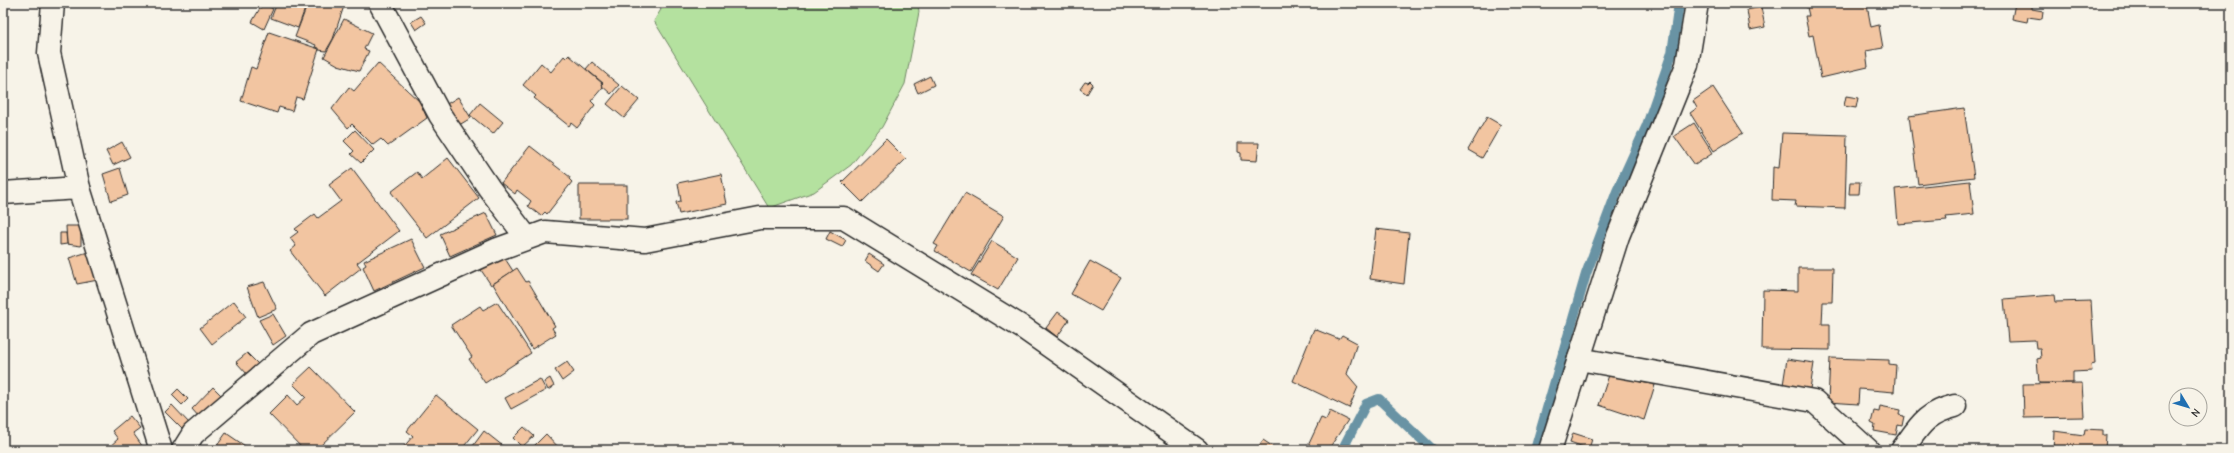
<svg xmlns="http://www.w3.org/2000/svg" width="2234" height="453" font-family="'Comic Neue',sans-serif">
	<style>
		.green { fill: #b4e19f; stroke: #708665 }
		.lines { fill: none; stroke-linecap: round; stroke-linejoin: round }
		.stream { stroke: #6993a4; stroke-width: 10 }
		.building { fill: #f2c5a1; stroke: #2b2b2b }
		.minor-casing { stroke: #2b2b2b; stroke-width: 25 }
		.minor { stroke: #f7f3e8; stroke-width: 22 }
	</style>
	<rect width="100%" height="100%" fill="#f7f3e8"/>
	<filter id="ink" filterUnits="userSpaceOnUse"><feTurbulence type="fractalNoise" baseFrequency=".025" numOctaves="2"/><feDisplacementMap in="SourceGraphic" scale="8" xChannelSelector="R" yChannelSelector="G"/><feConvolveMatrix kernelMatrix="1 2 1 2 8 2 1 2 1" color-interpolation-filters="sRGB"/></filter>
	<g filter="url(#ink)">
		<!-- green -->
		<g class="green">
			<path d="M665,3h253l1,9 -14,72 -23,43 -31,38 -37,27 -45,16 -115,-187z"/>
			<path d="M2231,423v27h-4z"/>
		</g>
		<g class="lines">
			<!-- stream -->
			<g class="stream">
				<path d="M1342,450l24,-46 13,-5 54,51"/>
				<path d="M1535,450l51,-176 31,-83 30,-66 25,-72 7,-50"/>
			</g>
		</g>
		<!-- building -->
		<g class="building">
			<path d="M263,3l10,6 -9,20 -12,-7z"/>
			<path d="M277,3h30l-9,25 -27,-10z"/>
			<path d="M308,3h37l-12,36 -7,12 -7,-1v-2l-4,-1 1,-2 -21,-8z"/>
			<path d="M1806,3h64l-3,2 4,22 8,-2 4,23 -17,3 2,16 -47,11 -8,-43 -4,1 -4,-20h4z"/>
			<path d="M2015,3l17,2v4l11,2 -1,8 -14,-2 -1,5 -15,-3z"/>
			<path d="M1761,7l4,20 -15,3 -3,-20z"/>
			<path d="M421,16l5,7 -10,7 -5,-8z"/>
			<path d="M344,19l28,14 -8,16 5,2 -10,20 -21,-6 -14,-8z"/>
			<path d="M269,32l50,17 -16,50 -7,-2 -4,14 -13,-4 -2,6 -36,-12 10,-34 5,2z"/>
			<path d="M569,55l33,28 -1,2 2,2 -12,14 4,4 -18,23 -6,-5 -2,3 -35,-28 2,-2 -13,-11 18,-22 10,9 13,-16 2,2z"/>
			<path d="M592,62l27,23 -8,9 -10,-9 2,-2 -17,-14z"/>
			<path d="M378,63l42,39 7,16 -39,28 -7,-7 -8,6 -21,-21 -4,4 -16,-19 17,-22 5,4z"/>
			<path d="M930,76l4,9 -16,8 -4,-9z"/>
			<path d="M1090,81l3,3 -6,10 -7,-5 5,-7 3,1z"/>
			<path d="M622,86l17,14 -15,18 -17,-14z"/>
			<path d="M1713,87l30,46 -29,18 -24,-38 7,-5 -4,-7z"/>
			<path d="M1846,96l12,2 -2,10 -12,-2z"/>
			<path d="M458,97l13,21 -17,10 -12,-21z"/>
			<path d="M480,103l23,19 -10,12 -23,-19z"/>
			<path d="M1964,108l10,69 -56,7 -9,-68z"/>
			<path d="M1487,117l14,8 -19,33 -14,-8z"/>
			<path d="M1694,123l19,30 -18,12 -21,-29z"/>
			<path d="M355,130l19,20 -13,13 -10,-9 3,-3 -10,-10z"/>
			<path d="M1782,133l65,2 -2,73 -50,-2 1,-5 -24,-1 1,-33 6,1z"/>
			<path d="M886,139l20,20 -44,43 -20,-20z"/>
			<path d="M122,142l8,15 -17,8 -7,-14z"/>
			<path d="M1238,143h21l-2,18 -16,-1v-7l-3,-1z"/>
			<path d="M530,146l40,31 -1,2 3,3 -25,32 -2,-2 -4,4 -13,-10 3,-5 -14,-11 -2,4 -14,-11z"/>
			<path d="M448,158l31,40 -52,40 -36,-46 26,-20 5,7z"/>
			<path d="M120,168l8,27 -17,6 -8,-27z"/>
			<path d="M352,168l47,63 -42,32 4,5 -36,28 -35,-45 6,-5 -6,-8 8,-6 -3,-3 20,-15 3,4 23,-17 -12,-16z"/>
			<path d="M721,174l6,30 -48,10 -3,-12 5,-1 -3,-18z"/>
			<path d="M1970,181l4,33 -28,3 1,3 -49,4 -3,-35z"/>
			<path d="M1850,182h10l-1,12h-10z"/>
			<rect x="579" y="185" width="48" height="34"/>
			<path d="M965,193l39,23 -33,56 -36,-21 3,-5 -4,-2z"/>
			<path d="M486,213l11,22 -47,21 -10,-22z"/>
			<path d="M66,226h15v20l-14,-2z"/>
			<path d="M1376,229l33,4 -5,51 -34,-5z"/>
			<path d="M830,231l16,9 -4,7 -16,-8z"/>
			<path d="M60,233h6l1,11 -7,1z"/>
			<path d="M411,239l14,28 -51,24 -11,-24 3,-2 -2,-4z"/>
			<path d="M992,241l26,16 -20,33 -27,-15z"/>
			<path d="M91,251l7,29 -21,4 -8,-26z"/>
			<path d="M869,254l15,10 -5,7 -14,-10z"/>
			<path d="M504,257l9,14 -22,14 -10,-15z"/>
			<path d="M1090,261l31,17 -20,33 -30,-17z"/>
			<path d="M517,268l9,14 2,-1 27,45 -3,2 4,6 -24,15 -39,-65z"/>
			<path d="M1798,268h35l-1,34h-9l-1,22h8v26l-68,-1 1,-59 35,1z"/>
			<path d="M264,282l13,27 -19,8 -11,-30z"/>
			<path d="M2054,295l1,7 36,-1 4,63 -4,1 1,6 -19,1v11h-34l-2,-24 4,-1 -1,-10h-4l-1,-8 -27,1 -4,-42z"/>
			<path d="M234,301l12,16 -34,27 -12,-16z"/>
			<path d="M497,302l34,51 -46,30 -16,-24 3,-2 -21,-32 29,-19 3,4z"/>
			<path d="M1058,312l11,8 -12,17 -11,-9z"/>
			<path d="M273,314l13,22 -13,9 -14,-25z"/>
			<path d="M1314,329l25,10 3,-4 15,8 -10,31 11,13 -9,21 -56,-27z"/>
			<path d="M247,353l12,12 -11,10 -12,-13z"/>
			<path d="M1830,358l59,2v4l7,1 -2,27 -35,-3 -1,15 -30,-2z"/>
			<path d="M1787,359l27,4 -4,26 -27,-4z"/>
			<path d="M567,362l7,10 -12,9 -7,-11z"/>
			<path d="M311,367l44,45 -39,38h-12l-35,-36 19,-19 9,10 9,-8 -13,-13z"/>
			<path d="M1609,375l46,10 -11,35 -45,-15z"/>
			<path d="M550,378l4,8 -6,4 -4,-8z"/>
			<path d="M540,379l6,11 -35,19 -6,-11z"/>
			<path d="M2082,383l2,34 -60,1 -1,-34z"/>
			<path d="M213,387l9,9 -23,21 -7,-8z"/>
			<path d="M178,389l10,10 -6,6 -10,-10z"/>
			<path d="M436,395l42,34 -17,21h-60l12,-14 -6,-5z"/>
			<path d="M172,405l18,19 -6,7 -19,-19z"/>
			<path d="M1880,406l20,4 -1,5 5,1 -2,10 -4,-1 -2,10 -22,-4 1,-6 -4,-2 3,-12 5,1z"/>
			<path d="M1330,411l18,9 -20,30h-22l15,-32 5,2z"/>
			<path d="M130,416l10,12 -7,5 12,17h-33l-3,-3 9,-8 -6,-8z"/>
			<path d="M524,427l10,9 -12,11 -9,-9z"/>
			<path d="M2085,429l18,1v5h3l-1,15h-52l1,-19 30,4z"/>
			<path d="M484,431l24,19h-38z"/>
			<path d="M226,433l25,17h-37z"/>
			<path d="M1573,433l19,6 -3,10 -19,-7z"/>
			<path d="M546,434l15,16h-31z"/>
			<path d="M1263,440l15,10h-22z"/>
		</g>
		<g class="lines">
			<defs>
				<g id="minor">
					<path d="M53,3l-4,50 30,135"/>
					<path d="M380,3l60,112 49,73 38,50"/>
					<path d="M3,193l76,-5 82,262"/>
					<path d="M1579,359l235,42 54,49"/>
					<path d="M183,450l10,-16 118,-100 187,-85 47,-17 100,8 115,-22h84l181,111 172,121"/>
					<path d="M1550,450l68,-214 69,-171 10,-62"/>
					<path d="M1902,450c17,-23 23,-37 53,-44"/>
				</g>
			</defs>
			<!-- minor casing -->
			<use href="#minor" class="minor-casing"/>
			<!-- minor -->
			<use href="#minor" class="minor"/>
		</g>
	</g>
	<!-- margin -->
	<rect width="2234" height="453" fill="none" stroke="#f7f3e8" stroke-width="16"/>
	<rect x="8" y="8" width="2218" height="437" fill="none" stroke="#2b2b2b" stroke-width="1.5" filter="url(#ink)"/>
	<!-- north arrow -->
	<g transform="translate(2188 407) rotate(128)"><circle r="19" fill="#f7f3e8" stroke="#a5a39c"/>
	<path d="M0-3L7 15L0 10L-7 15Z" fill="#1f6fb2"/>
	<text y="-6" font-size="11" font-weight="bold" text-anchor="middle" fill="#2b2b2b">N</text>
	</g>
</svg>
